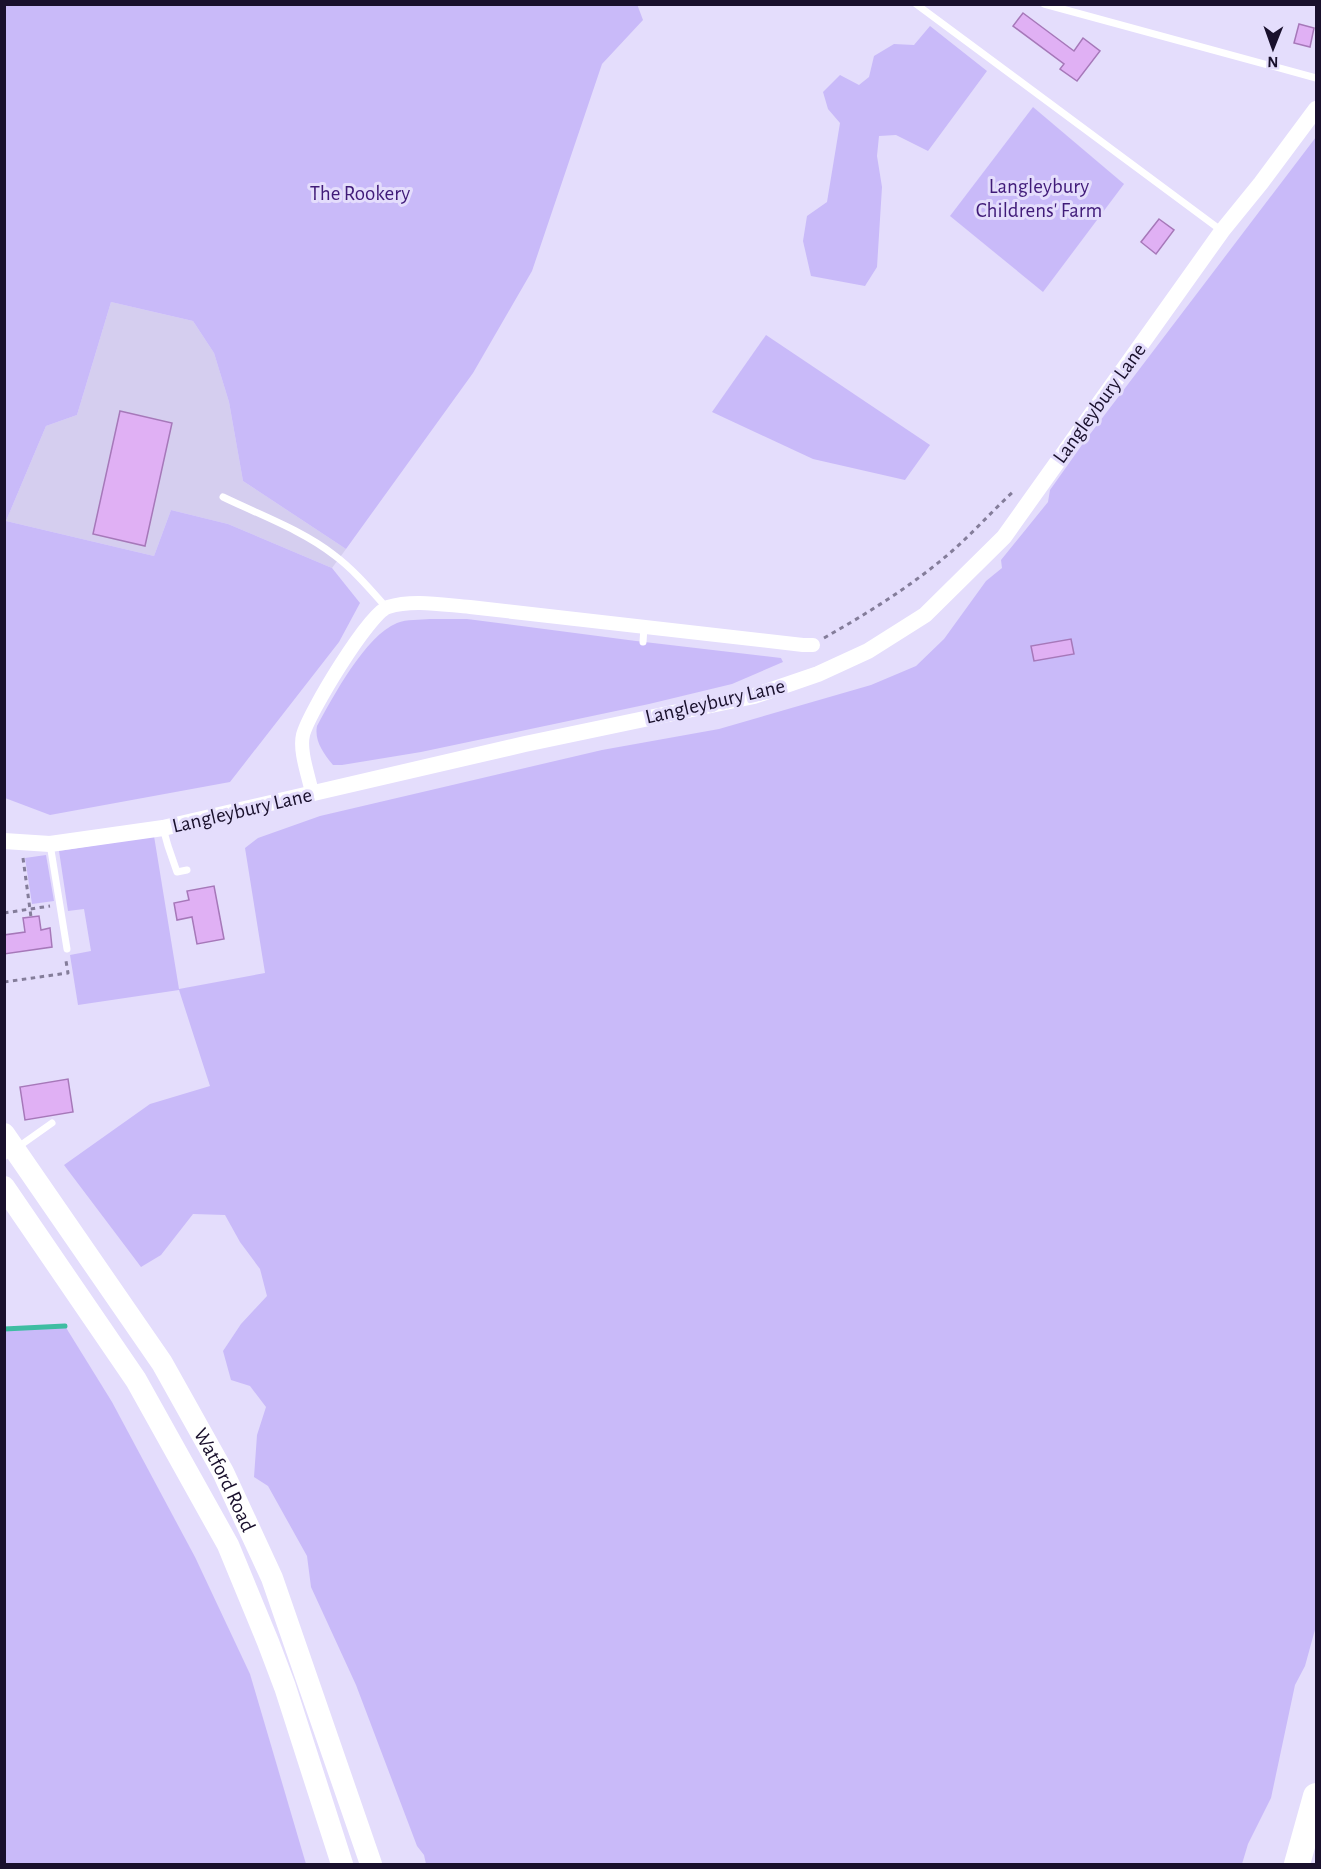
<svg xmlns="http://www.w3.org/2000/svg" width="1321" height="1869" font-family="'Alegreya Sans',sans-serif">
	<style>
		.built { fill: #d5ceef }
		.green { fill: #c9baf9 }
		.lines { fill: none; stroke-linecap: round; stroke-linejoin: round }
		.stream { stroke: #3ebda2; stroke-width: 5 }
		.building { fill: #e0b0f4; stroke: #a678b9; stroke-width: 1.5 }
		.path { stroke: #847d9a; stroke-width: 3; stroke-dasharray: 4.5 4.5; stroke-linecap: butt }
		.service { stroke: #fff; stroke-width: 7 }
		.minor { stroke: #fff; stroke-width: 14 }
		.tertiary { stroke: #fff; stroke-width: 16 }
		.trunk { stroke: #fff; stroke-width: 22 }
		.motorway { stroke: #fff; stroke-width: 26 }
		.labels { text-anchor: middle; stroke-width: 6; stroke-linejoin: round; paint-order: stroke }
		.park-label { font-size: 21px; fill: #401b78; stroke: #e4ddfc }
		.street-label { font-size: 21px; fill: #19102c; stroke: #e4ddfc }
	</style>
	<rect width="100%" height="100%" fill="#e4ddfc"/>
	<!-- built -->
	<path class="built" d="M111,302l82,19 21,32 15,49 14,79 103,68 -14,19 -104,-44 -57,-14 -17,46 -148,-35 40,-95 31,-11z"/>
	<!-- green -->
	<g class="green">
		<path d="M637,4l6,16 -41,44 -70,207 -59,102 -127,176 -103,-68 -14,-79 -15,-49 -21,-32 -82,-19 -34,113 -31,11 -40,95 148,35 17,-46 57,14 104,44 28,35 -21,39 -109,140 -180,33 -45,-17v-793z"/>
		<path d="M930,26l57,45 -59,80 -32,-16 -17,1 -2,20 5,31 -5,80 -12,19 -54,-10 -8,-35 4,-25 20,-14 13,-79 -12,-14 -5,-17 17,-17 19,10 10,-8 5,-21 20,-12 20,1z"/>
		<path d="M1033,107l91,77 -81,108 -93,-76z"/>
		<path d="M1316,137v1489l-11,40 -10,19 -24,113 -23,46 -6,20h-816l-2,-9 -7,-9 -61,-161 -45,-98 -4,-31 -39,-70 -14,-9 3,-42 9,-28 -16,-21 -19,-6 -8,-29 18,-27 26,-28 -7,-27 -20,-27 -15,-27 -32,-1 -32,41 -20,12 -77,-102 86,-61 60,-18 -31,-96 -101,15 -8,-50 21,-4 -7,-42 -16,2 -9,-60 95,-15 25,153 86,-16 -20,-125 13,-10 62,-22 282,-66 117,-21 152,-44 45,-19 28,-27 42,-58 16,-13 -1,-8 47,-58 2,-12 34,-48z"/>
		<path d="M766,335l164,110 -25,35 -92,-21 -101,-47z"/>
		<path d="M430,619h37l169,22 145,17 2,4 -51,22 -83,20 -228,48 -79,13h-9c-9,-11 -19,-24 -16,-39 16,-29 48,-90 80,-103 10,-4 23,-3 33,-4z"/>
		<path d="M46,855l8,46 -22,3 -7,-46z"/>
		<path d="M65,1326l47,76 83,155 55,117 56,190h-301v-535z"/>
	</g>
	<g class="lines">
		<!-- stream -->
		<path class="stream" d="M4,1329l61,-3"/>
	</g>
	<!-- building -->
	<g class="building">
		<path d="M1023,13l51,38 9,-13 17,13 -23,30 -17,-12 4,-5 -51,-38z"/>
		<path d="M1299,24l15,4 -4,19 -16,-4z"/>
		<path d="M1159,219l15,11 -18,24 -15,-12z"/>
		<path d="M120,411l52,12 -27,123 -52,-12z"/>
		<path d="M1071,639l3,15 -40,7 -3,-15z"/>
		<path d="M214,886l10,53 -27,5 -5,-27 -15,3 -3,-17 15,-3 -2,-9z"/>
		<path d="M39,916l2,14 9,-2 2,19 -48,7v-19l21,-3 -2,-14z"/>
		<path d="M68,1079l5,33 -48,8 -5,-33z"/>
	</g>
	<g class="lines">
		<!-- path -->
		<g class="path">
			<path d="M824,638c44,-25 89,-53 127,-86 23,-20 42,-42 64,-62"/>
			<path d="M23,858l8,59"/>
			<path d="M4,913l46,-7"/>
			<path d="M4,982l64,-9 -2,-12"/>
		</g>
		<!-- service -->
		<g class="service">
			<path d="M916,4l306,227"/>
			<path d="M1044,4l272,74"/>
			<path d="M223,497c37,18 79,33 111,58 19,14 36,34 52,52"/>
			<path d="M643,642l1,-15"/>
			<path d="M163,828l5,18 9,26 10,-2"/>
			<path d="M50,844l17,105"/>
			<path d="M4,1157l48,-34"/>
		</g>
		<!-- minor -->
		<path class="minor" d="M312,793c-3,-16 -13,-42 -9,-58 5,-21 66,-122 85,-128 25,-8 56,-2 82,0l333,38h10"/>
		<!-- tertiary -->
		<path class="tertiary" d="M4,841l46,3 113,-16 362,-84 229,-48 64,-22 50,-23 57,-36 79,-78 218,-306 39,-48 55,-74"/>
		<!-- trunk -->
		<g class="trunk">
			<path id="s1" d="M4,1134l158,229 61,109 49,106 99,286"/>
			<path d="M4,1187l132,193 92,165 40,97 17,45 57,177"/>
		</g>
		<!-- motorway -->
		<path class="motorway" d="M1297,1864l19,-68"/>
	</g>
	<g class="labels">
		<!-- park labels -->
		<g class="park-label">
			<text x="1039" y="193">Langleybury<tspan x="1039" dy="24">Childrens' Farm</tspan></text>
			<text x="360" y="200">The Rookery</text>
		</g>
		<!-- street labels -->
		<g class="street-label">
			<text transform="translate(1099 403) rotate(-54)" y="7">Langleybury Lane</text>
			<text transform="translate(715 701) rotate(-13)" y="7">Langleybury Lane</text>
			<text transform="translate(242 810) rotate(-13)" y="7">Langleybury Lane</text>
			<text dy="7" stroke="none"><textPath href="#s1" startOffset="411">Watford Road</textPath></text>
		</g>
	</g>
	<!-- border -->
	<rect width="1321" height="1869" fill="none" stroke="#19102c" stroke-width="12"/>
	<!-- north arrow -->
	<g transform="translate(1273 48) rotate(181)" stroke="#e4ddfc" stroke-width="4.5" paint-order="stroke">
	<path d="M0-4.5L10 22L0 15L-10 22Z" fill="#19102c"/>
	<text y="-9" font-size="16" font-weight="bold" text-anchor="middle" fill="#19102c">N</text>
	</g>
</svg>
